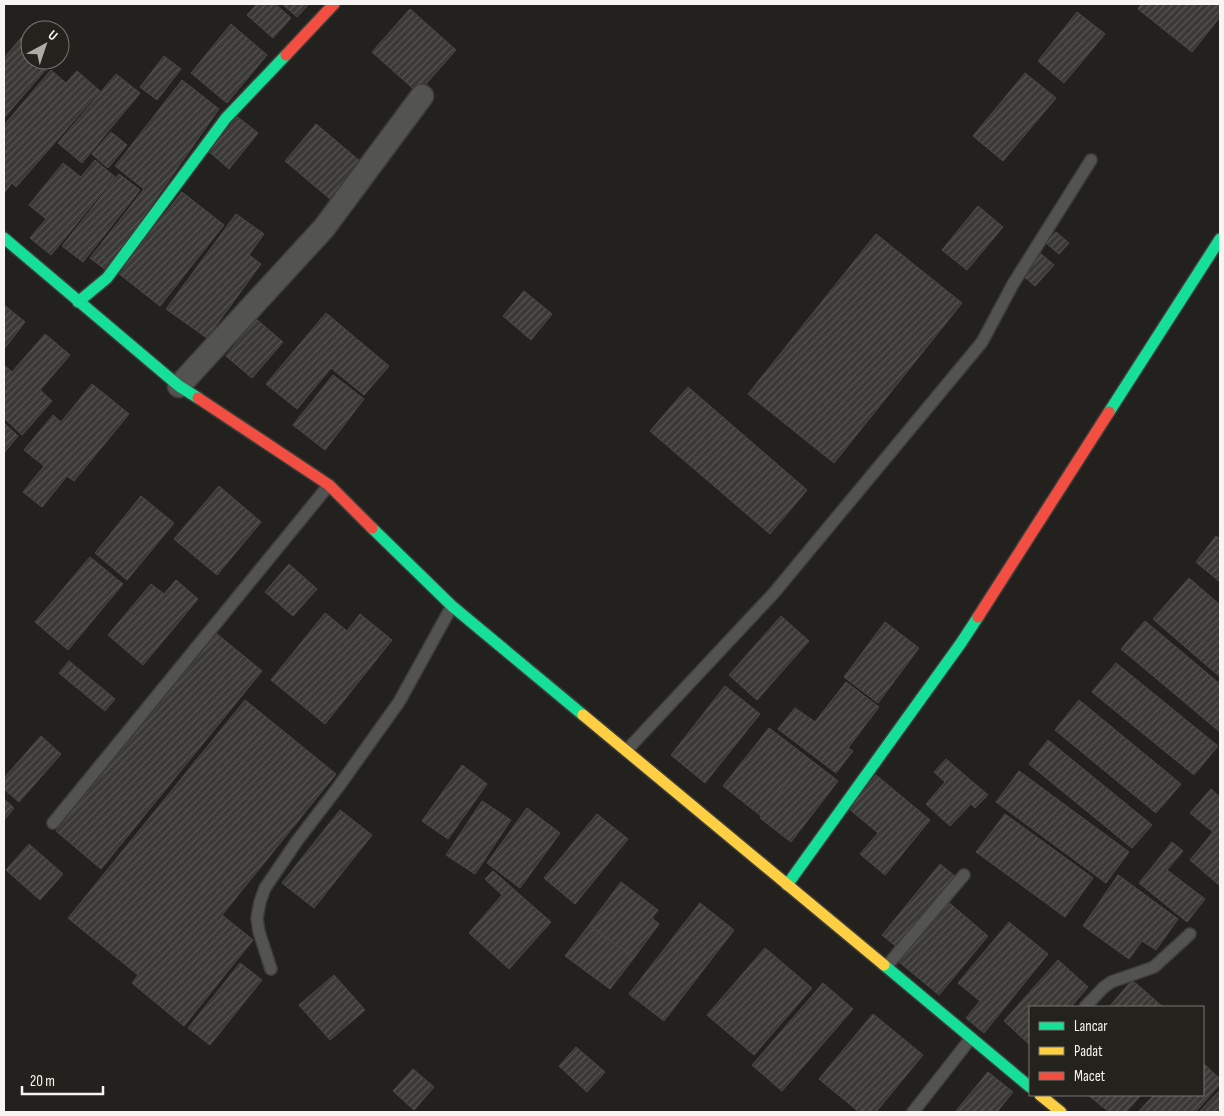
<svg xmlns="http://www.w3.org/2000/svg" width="1224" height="1116" font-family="'Sofia Sans Condensed',sans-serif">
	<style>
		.building { fill: url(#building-hatch); stroke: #4b4946 }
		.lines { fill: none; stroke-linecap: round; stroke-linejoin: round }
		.lane-casing { stroke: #3e3d3a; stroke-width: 14 }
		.street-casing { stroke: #3e3d3a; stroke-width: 25 }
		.fast-casing { stroke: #3e3d3a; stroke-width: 14 }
		.slow-casing { stroke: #3e3d3a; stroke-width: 14 }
		.jam-casing { stroke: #3e3d3a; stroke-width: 14 }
		.lane { stroke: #535351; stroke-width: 11 }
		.street { stroke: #535351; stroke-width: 22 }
		.fast { stroke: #16e098; stroke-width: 11 }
		.slow { stroke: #ffcf43; stroke-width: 11 }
		.jam { stroke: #f24e42; stroke-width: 11 }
	</style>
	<defs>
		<pattern id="building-hatch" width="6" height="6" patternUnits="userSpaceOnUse" patternTransform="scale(1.25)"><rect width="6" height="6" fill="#3a3936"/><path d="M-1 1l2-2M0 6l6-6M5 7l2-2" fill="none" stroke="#575654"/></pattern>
	</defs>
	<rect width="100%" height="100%" fill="#23211e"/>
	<!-- building -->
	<g class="building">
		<path d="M257,4h18l16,14 -18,20 -26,-23z"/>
		<path d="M282,4h27l-12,13z"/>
		<path d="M1141,4h79v13l-28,35 -54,-43z"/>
		<path d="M410,9l46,41 -38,43 -46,-41z"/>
		<path d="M1077,12l28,22 -41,49 -26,-22z"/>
		<path d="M231,24l36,31 -40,48 -36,-30z"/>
		<path d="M26,32l4,4v24h24l-50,58v-60z"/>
		<path d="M164,56l17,13 -24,31 -17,-13z"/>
		<path d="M51,70l15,13 11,-12 23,20 -84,96 -4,-4 -8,10v-68z"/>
		<path d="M1025,73l31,25 -53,63 -30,-25z"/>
		<path d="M116,74l24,19 -58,70 -24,-20z"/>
		<path d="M182,80l37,29 -113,161 -16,-12 54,-69 -29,-23z"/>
		<path d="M235,115l23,18 -29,36 -22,-19z"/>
		<path d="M316,124l51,43 -31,37 -51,-43z"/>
		<path d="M111,132l16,13 -19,23 -16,-14z"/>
		<path d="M95,160l20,17 -64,78 -21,-17 16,-19 -17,-14 34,-42 18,14z"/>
		<path d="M119,174l21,16 -57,72 -21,-16z"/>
		<path d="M182,192l42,33 -64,81 -42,-33z"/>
		<path d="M978,206l25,21 -36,43 -25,-20z"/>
		<path d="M236,214l28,20 -15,21 12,9 -54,74 -41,-29z"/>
		<path d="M1056,232l13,11 -10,11 -13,-11z"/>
		<path d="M876,234l86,69 -128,160 -86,-69z"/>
		<path d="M1040,253l14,12 -19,21 -13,-11z"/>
		<path d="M524,291l28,23 -21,26 -28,-24z"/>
		<path d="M4,305l21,17 -21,27z"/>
		<path d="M326,313l63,53 -25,29 -33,-27 -34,41 -31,-25z"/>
		<path d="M256,319l27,23 -31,36 -26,-22z"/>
		<path d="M45,334l25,21 -30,35 12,11 -30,34 -18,-17v-53l8,7z"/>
		<path d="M333,375l31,24 -39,51 -32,-25z"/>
		<path d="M92,384l37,30 -55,67 -7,-5 -25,31 -19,-15 21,-26 -20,-16 29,-35 8,7z"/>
		<path d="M688,387l119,103 -37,44 -120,-103z"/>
		<path d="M4,423l14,13 -14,17z"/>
		<path d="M219,486l42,36 -44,53 -43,-36z"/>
		<path d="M141,496l33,27 -47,57 -32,-27z"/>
		<path d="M1216,536l4,3v43l-24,-20z"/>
		<path d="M90,557l33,27 -55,66 -33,-28z"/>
		<path d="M289,564l28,25 -24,27 -28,-24z"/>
		<path d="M1189,578l31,27v72l-67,-58z"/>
		<path d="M176,580l22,19 -55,66 -35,-30 43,-51 13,10z"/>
		<path d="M325,613l22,18 13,-17 32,26 -67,84 -54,-44z"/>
		<path d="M781,616l28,25 -52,59 -28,-25z"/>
		<path d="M1145,621l75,63v48l-99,-83z"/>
		<path d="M885,622l34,26 -41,55 -34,-26z"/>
		<path d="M217,634l45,37 -161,198 -45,-38z"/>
		<path d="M69,661l46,38 -10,12 -46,-38z"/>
		<path d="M1116,663l102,83 -24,29 -102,-83z"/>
		<path d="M846,682l33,25 -31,41 5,3 -17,22 -58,-44 17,-21 20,14z"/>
		<path d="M725,686l35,28 -55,69 -34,-28z"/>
		<path d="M245,700l91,74 -114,141 31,25 -69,86 -52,-43 6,-8 -70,-57z"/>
		<path d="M1079,700l102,84 -25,29 -101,-83z"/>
		<path d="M769,728l38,29 -46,59 -38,-30z"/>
		<path d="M41,736l20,18 -42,48 -15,-13v-11z"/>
		<path d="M1048,740l104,85 -20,23 -103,-84z"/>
		<path d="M807,757l31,24 -47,61 -31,-24z"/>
		<path d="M946,759l42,36 -13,13 -4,-4 -21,22 -24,-22 19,-22 -11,-10z"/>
		<path d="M462,765l25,19 -39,55 -26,-18z"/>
		<path d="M1019,771l110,81 -23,31 -110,-81z"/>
		<path d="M876,775l54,45 -45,55 -25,-21 18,-21 -30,-25z"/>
		<path d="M1211,789l9,8v89l-30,-26 23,-28 -23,-19z"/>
		<path d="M4,799l10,9 -10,12z"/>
		<path d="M482,801l29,19 -36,54 -29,-19z"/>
		<path d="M527,808l33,25 -40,55 -33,-25z"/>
		<path d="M340,810l32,25 -58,73 -32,-25z"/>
		<path d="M597,814l31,25 -53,65 -31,-26z"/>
		<path d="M1005,814l88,64 -28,39 -89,-65z"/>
		<path d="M1172,842l11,9 -16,19 38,29 -18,23 -48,-39z"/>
		<path d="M29,844l34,30 -23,26 -34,-30z"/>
		<path d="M940,864l16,13 -59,70 -15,-12z"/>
		<path d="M493,871l58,51 -42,47 -40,-36 33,-38 -17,-16z"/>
		<path d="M1118,875l60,44 -22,31 -14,-9 -13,18 -46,-33z"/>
		<path d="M621,882l37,28 -6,8 7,6 -25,34 -45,-33z"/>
		<path d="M947,901l41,35 -49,59 -41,-34z"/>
		<path d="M700,903l34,27 -70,91 -35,-27z"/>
		<path d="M1009,922l39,32 -64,79 -18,-15 14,-17 -22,-18z"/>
		<path d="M589,925l45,33 -24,31 -45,-33z"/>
		<path d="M765,948l47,40 -58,67 -47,-40z"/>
		<path d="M1058,960l30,27 -17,20h-41v38l-26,-24z"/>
		<path d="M240,963l22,17 -52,65 -22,-17z"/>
		<path d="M334,975l31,35 -35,30 -31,-35z"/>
		<path d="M1132,980l31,27h-54z"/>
		<path d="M823,983l30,26 -71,82 -30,-26z"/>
		<path d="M873,1014l50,41 -47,57h-17l-40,-33z"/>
		<path d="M576,1047l29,25 -18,20 -28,-26z"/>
		<path d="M1203,1063l17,16v5l-20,23 -14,-12h17z"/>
		<path d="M413,1069l21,18 -20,23 -21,-19z"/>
		<path d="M988,1072l25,20 -16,20h-42z"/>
		<path d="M1220,1090v22h-21z"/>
		<path d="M1088,1095h53l-15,17h-17z"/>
		<path d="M1154,1095h32l14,12 -5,5h-57z"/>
	</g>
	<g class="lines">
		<defs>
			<g id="lane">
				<path d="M626,751l147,-157 200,-241 9,-11 31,-58 78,-124"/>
				<path d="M53,823l276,-338"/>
				<path d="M886,967l78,-92"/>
				<path d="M271,969l-12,-37 -2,-14 3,-16 5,-14 32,-47 42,-55 60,-84 53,-96"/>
				<path d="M1085,1007l18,-19 8,-6 43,-15 36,-33"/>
				<path d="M913,1112l58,-74"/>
			</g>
			<path id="street" d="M179,386l145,-158 98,-132"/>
			<g id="fast">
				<path d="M4,238l175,148 19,12"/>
				<path d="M78,302l29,-24 119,-160 60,-63"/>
				<path d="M1109,412l111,-173"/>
				<path d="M372,528l80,78 131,109"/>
				<path d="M787,885l174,-242 17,-26"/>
				<path d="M884,965l146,122"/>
			</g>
			<g id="slow">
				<path d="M583,715l301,250"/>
				<path d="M1040,1095l21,17"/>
			</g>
			<g id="jam">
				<path d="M286,55l48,-51"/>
				<path d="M198,398l131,87 43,43"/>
				<path d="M978,617l131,-205"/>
			</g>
		</defs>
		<!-- lane casing -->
		<use href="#lane" class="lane-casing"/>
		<!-- street casing -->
		<use href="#street" class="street-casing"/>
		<!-- fast casing -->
		<use href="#fast" class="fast-casing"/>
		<!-- slow casing -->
		<use href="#slow" class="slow-casing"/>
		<!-- jam casing -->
		<use href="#jam" class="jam-casing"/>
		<!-- lane -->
		<use href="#lane" class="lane"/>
		<!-- street -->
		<use href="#street" class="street"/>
		<!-- fast -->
		<use href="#fast" class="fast"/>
		<!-- slow -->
		<use href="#slow" class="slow"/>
		<!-- jam -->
		<use href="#jam" class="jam"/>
	</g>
	<!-- border -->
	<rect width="1224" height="1116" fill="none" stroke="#f6f5f1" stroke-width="10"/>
	<!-- legend -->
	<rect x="1029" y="1006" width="175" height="90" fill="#24221d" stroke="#787672"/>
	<rect x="1039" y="1022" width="25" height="8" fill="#16e098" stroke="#787672"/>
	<text x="1074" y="1031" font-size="15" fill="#f6f5f1">Lancar</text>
	<rect x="1039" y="1047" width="25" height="8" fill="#ffcf43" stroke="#787672"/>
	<text x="1074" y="1056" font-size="15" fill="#f6f5f1">Padat</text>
	<rect x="1039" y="1072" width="25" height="8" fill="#f24e42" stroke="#787672"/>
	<text x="1074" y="1081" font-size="15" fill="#f6f5f1">Macet</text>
	<!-- north arrow -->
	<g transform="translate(45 45) rotate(40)"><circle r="24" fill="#24221d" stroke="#787672"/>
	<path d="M0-4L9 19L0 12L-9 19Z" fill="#acaba7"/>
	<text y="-8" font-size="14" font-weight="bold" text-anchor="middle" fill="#f6f5f1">U</text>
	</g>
	<!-- scale -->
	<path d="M22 1086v8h81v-8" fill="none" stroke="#f6f5f1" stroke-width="2.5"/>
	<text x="30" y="1086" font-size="15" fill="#f6f5f1" stroke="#24221d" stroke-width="4" paint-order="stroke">20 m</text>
</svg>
